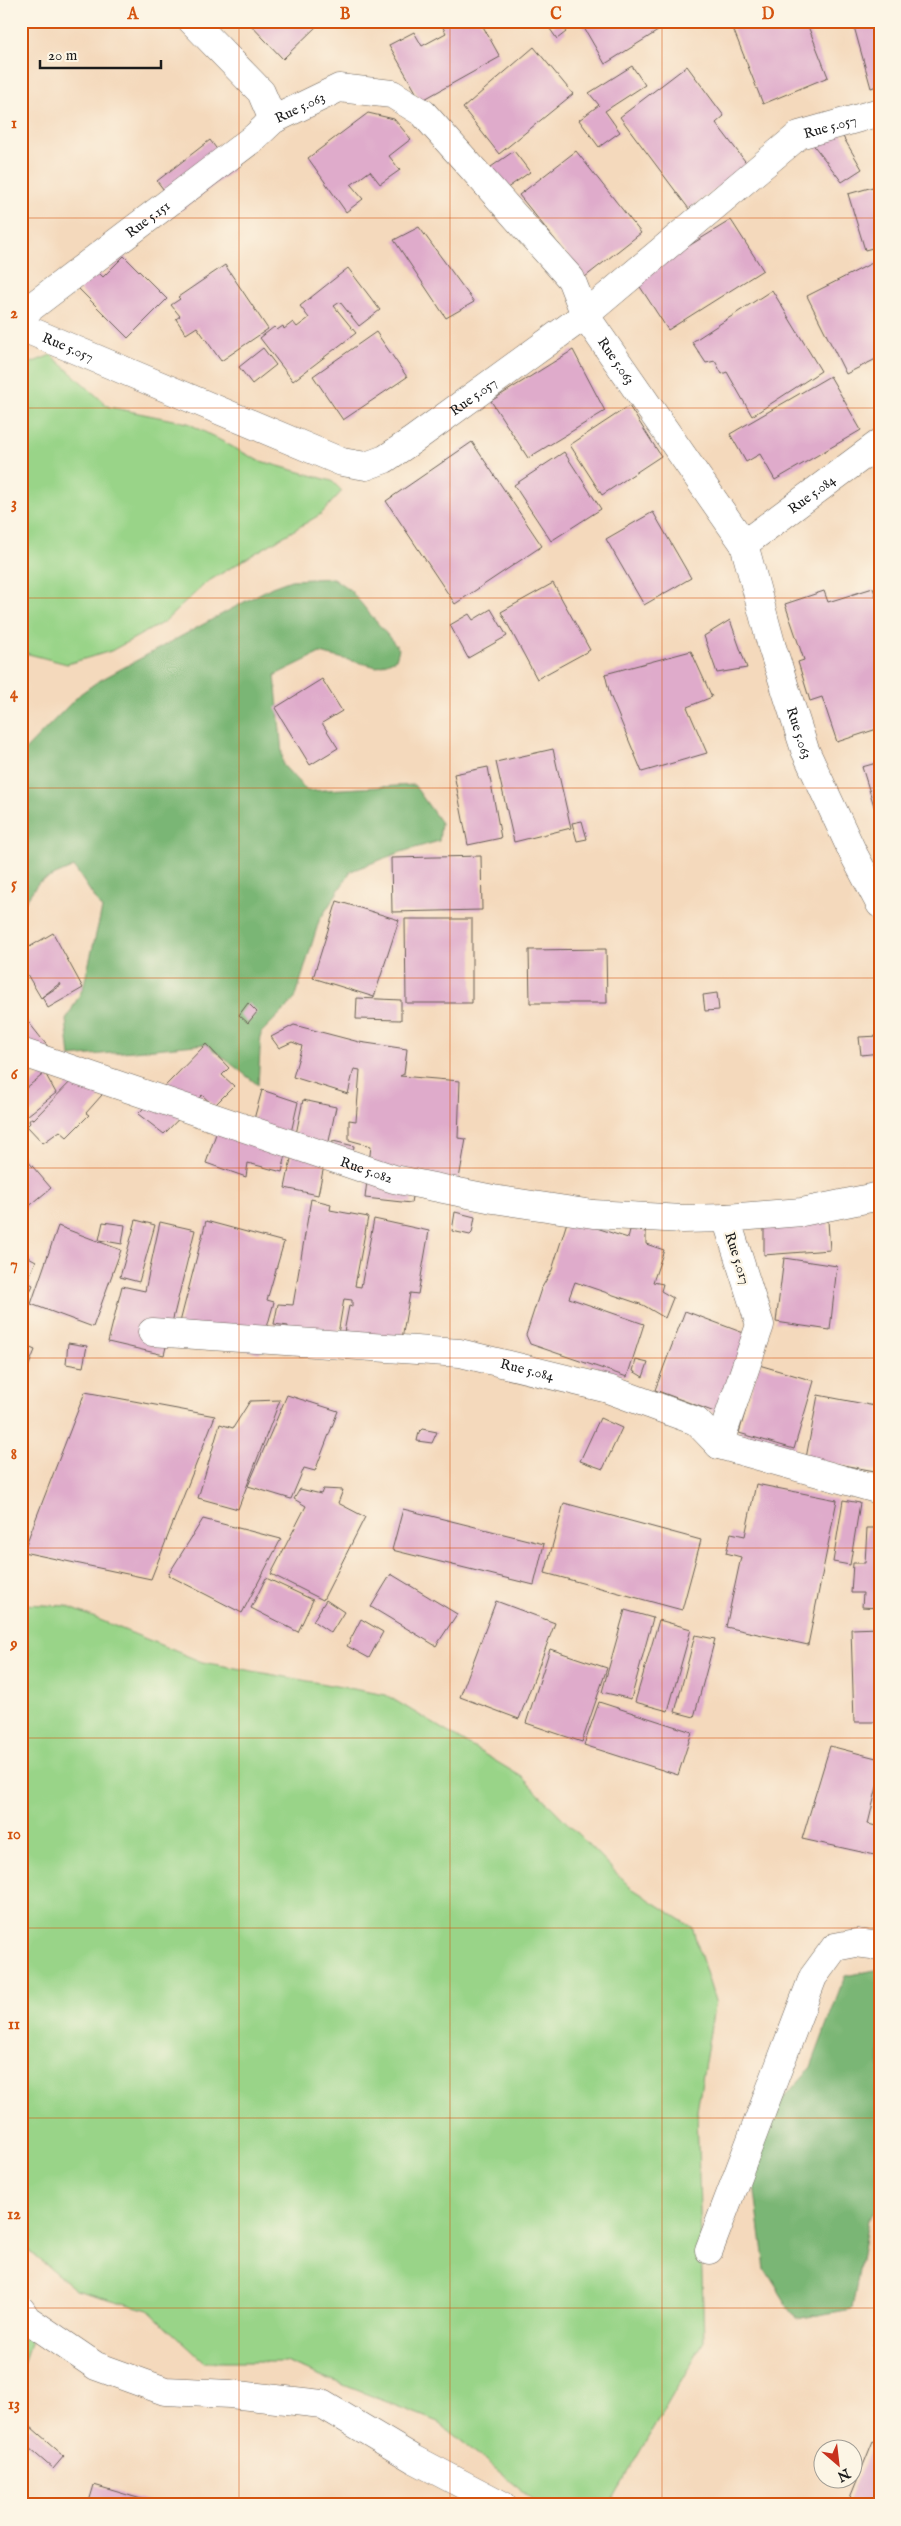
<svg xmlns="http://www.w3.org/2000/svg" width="901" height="2526" font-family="'IM FELL English',serif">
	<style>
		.green { fill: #99d488; stroke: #5a7852 }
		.forest { fill: #7ab674; stroke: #4b6948 }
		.building { fill: #dfabcb }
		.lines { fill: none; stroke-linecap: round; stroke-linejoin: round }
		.street-casing { stroke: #685e54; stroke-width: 29 }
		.street { stroke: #fff; stroke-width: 28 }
		.grid { fill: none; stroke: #d4530e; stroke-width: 1; stroke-opacity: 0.55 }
		.labels { text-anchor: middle; stroke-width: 4.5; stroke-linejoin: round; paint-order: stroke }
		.street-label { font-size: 14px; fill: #1c1c1c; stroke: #fcf5e5 }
		.neatline { fill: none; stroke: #d4530e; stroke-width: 2 }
		.grid-label { font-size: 16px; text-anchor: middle; font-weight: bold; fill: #d4530e }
	</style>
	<rect width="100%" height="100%" fill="#fcf5e5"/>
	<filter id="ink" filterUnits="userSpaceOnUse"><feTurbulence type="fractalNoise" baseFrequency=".02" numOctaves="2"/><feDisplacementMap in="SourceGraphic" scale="10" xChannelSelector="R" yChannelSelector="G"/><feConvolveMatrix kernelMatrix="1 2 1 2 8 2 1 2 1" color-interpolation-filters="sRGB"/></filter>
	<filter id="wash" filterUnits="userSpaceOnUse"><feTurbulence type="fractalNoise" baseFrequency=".0096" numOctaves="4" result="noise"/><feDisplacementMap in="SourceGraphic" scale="20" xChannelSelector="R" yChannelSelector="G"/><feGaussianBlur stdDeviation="1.12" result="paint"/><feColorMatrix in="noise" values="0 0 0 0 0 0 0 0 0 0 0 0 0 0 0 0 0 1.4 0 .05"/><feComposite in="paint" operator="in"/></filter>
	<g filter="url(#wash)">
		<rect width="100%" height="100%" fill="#f4d9bc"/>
		<!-- green -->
		<g class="green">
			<path d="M51,355l58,52 79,16 69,37 75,21 10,10 -21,23 -114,68 -43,40 -53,29 -44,13 -46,-12v-285z"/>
			<path d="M21,1604l45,2 136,56 184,33 136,82 108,110 62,40 23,74 -18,110 7,230 -91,157 1,7h-74l-102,-83 -153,-60h-81l-56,-52 -72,-20 -55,-46z"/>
			<path d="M21,2325l12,10 -12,34z"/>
		</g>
		<!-- forest -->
		<g class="forest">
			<path d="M333,578l17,12 49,59 -3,10 -19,8 -57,-14 -45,22 8,90 24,26 107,-6 27,38 -2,18 -38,11 -50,19 -32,50 -24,78 -34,34 -3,52 -52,-41 -136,13 -4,-37 17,-32 19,-79 -28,-42 -35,15 -18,25v-153l59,-60 17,-12 175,-95 19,-7z"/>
			<path d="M880,1969v236l-12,15 -16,89 -56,10 -31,-50 -12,-93 2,-34 7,-19 49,-56 34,-91z"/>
		</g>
		<g id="blocks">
			<!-- building -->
			<g class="building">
				<path d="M247,21h75l-39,38z"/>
				<path d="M442,21h38l20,36 -79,44 -32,-56 25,-13 8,14 24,-13 -6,-11z"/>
				<path d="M580,21h76l5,8 -56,35z"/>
				<path d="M730,21h76l22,56 -65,27z"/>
				<path d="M857,21h23v64l-9,3 -18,-65z"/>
				<path d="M559,22l7,10 -9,7 -7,-10z"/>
				<path d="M534,47l39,47 -74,60 -36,-46z"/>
				<path d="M632,66l13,19 -40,26 15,21 -21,15 -20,-27 20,-15 -10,-12z"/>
				<path d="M687,66l37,50 -8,7 32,42 -59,44 -69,-92z"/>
				<path d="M368,113l26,6 17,20 -22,17 11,14 -20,14 -10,-13 -19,14 12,14 -17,13 -38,-54z"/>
				<path d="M839,130l23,39 -20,13 -34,-44z"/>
				<path d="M210,140l23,31 -53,40 -23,-30z"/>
				<path d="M514,151l16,21 -27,19 -15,-22z"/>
				<path d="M576,151l65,82 -56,44 -66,-82z"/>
				<path d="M880,185v61l-15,4 -17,-56z"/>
				<path d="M731,220l32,50 -95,60 -33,-51z"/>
				<path d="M419,227l55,75 -28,16 -52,-78z"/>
				<path d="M124,256l43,43 -39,39 -51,-51 18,-18 8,8z"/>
				<path d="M880,259v98l-34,17 -39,-78z"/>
				<path d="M225,265l43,64 -47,32 -24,-34 -11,7 -10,-15 4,-3 -9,-11 9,-6 -2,-2z"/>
				<path d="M348,268l32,42 -21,16 -19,-24 -6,4 22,27 -63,48 -33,-43 14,-11 3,3 6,-4 1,3 9,-7 4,5 12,-9 -9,-12z"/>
				<path d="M772,290l49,81 -69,45 -25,-44 -5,2 -7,-13 -9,2 -14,-21z"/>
				<path d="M376,332l31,45 -64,43 -30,-44z"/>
				<path d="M263,348l13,17 -24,19 -13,-17z"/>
				<path d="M573,350l32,61 -77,47 -37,-57z"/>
				<path d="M830,376l31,54 -86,50 -15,-26 -14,8 -16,-28z"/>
				<path d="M629,406l32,50 -59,39 -32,-50z"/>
				<path d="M472,442l70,104 -87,58 -69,-103z"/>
				<path d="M564,452l37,57 -50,32 -37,-56z"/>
				<path d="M653,512l38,66 -47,27 -38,-66z"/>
				<path d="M553,583l37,67 -53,29 -36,-67z"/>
				<path d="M873,588l7,20v120l-43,14 -15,-45 -12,4 -12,-39 6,-2 -19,-56 39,-13 4,11z"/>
				<path d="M491,609l16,27 -39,22 -18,-33 19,-11 4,6z"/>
				<path d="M730,620l17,48 -30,5 -13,-37z"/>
				<path d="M691,651l21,46 -25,10 20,46 -65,19 -32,-77 -5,-21z"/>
				<path d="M322,679l20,32 -20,12 16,25 -28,17 -35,-57z"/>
				<path d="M553,749l18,79 -57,14 -18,-80z"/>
				<path d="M880,762v60h-1l-17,-55z"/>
				<path d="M488,767l13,71 -33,7 -14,-71z"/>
				<path d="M582,821l5,18 -10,2 -5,-18z"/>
				<path d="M481,856l1,54 -90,2 -1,-54z"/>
				<path d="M337,901l62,19 -25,77 -61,-19z"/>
				<path d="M405,919h67v84h-66z"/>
				<path d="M53,933l30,55 -35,20 -6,-11 19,-12 -1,-2 -19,15 -20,-34v-12z"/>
				<path d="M606,949l1,54h-77l-1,-53z"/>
				<path d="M717,993l2,17 -14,1 -2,-16z"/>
				<path d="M357,998l44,2v20l-45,-1z"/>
				<path d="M248,1003l9,9 -9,11 -9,-8z"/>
				<path d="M26,1019l23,29 -28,22v-47z"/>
				<path d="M294,1025l65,17 48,7 -3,25 -4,2 60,5 -2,57 8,1 -9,51h-44l-2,13 -46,-5 6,-52 -22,-6v-20l7,1 4,-51 -6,-1 -6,25 -55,-17 9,-31 -10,-4 -13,6 -8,-11z"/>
				<path d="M880,1036v17l-19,2 -2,-18z"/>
				<path d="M206,1044l23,24 -7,7 12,11 -20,20 -12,-11 -38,39 -26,-20z"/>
				<path d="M45,1073l11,20 -33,26 -2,-27z"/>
				<path d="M79,1073l23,22 -16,18 3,2 -22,22 -7,-6 -17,12 -16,-17 3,-3 -1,-2 2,-3 3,1z"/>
				<path d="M262,1090l36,12 -16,70 -34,-9 -2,14 -40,-14 14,-41 31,8z"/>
				<path d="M303,1100l33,7 -18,88 -33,-7z"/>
				<path d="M333,1141l21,5 -2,14 -21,-3z"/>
				<path d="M21,1153l30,35 -30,25z"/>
				<path d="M311,1199l20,5 -1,6 38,7 -13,69 6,1 13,-68 55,12 -11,63 -8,-1 -11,63 -59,-3 9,-47 3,1v-7l-8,-1 -10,58 -48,-6 2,-25 -14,-2 4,-20 15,1z"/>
				<path d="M455,1212l20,5 -3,16 -2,2 -18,-4z"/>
				<path d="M568,1219l60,19 2,-8 16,2v12l18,6 -11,32 10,2 -2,7 12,7 -8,20 -22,-13 -68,-23 -6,16 75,26 -17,53 -97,-33 -4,-9 15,-46 11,-19z"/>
				<path d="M136,1220l19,5 -16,57 -19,-5z"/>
				<path d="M206,1221l78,21 -17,58 7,2 -14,51 -82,-23z"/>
				<path d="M828,1221l2,29 -66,5v-29z"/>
				<path d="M103,1222l22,3 -3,19 -23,-4z"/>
				<path d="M160,1222l35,8 -31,125 -56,-13 14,-56 23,5z"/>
				<path d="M58,1226l63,24 -28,77 -62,-23z"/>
				<path d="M21,1253l15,8 -9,21 6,3 -8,17 -4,-1z"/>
				<path d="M784,1258l53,8 -7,64 -54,-8z"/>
				<path d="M685,1311l64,24 -29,79 -65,-24z"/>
				<path d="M68,1343l19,3 -4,21 -17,-3z"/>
				<path d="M21,1344l14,6 -14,35z"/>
				<path d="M636,1360l12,3 -5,14 -10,-6z"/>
				<path d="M759,1365l55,16 -20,68 -55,-16z"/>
				<path d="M85,1392l130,24 -64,163 -128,-27z"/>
				<path d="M287,1395l51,16 -23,60 -11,-3 -13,31 -43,-13z"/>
				<path d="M818,1395l62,12v65l-74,-14z"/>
				<path d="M280,1400l-42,109 -40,-11 22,-74 13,4 17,-27z"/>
				<path d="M600,1418l22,10 -19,41 -23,-8z"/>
				<path d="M422,1429l15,3 -5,11 -15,-2 2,-9z"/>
				<path d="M756,1484l81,16 -29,145 -82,-18 15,-70 -15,-4 5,-20 14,3z"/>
				<path d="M300,1489l21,5 2,-5 20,1 -5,13 27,14 -42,83 -52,-26 35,-68 -12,-7z"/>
				<path d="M843,1500l17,3 -10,62 -17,-3z"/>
				<path d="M564,1503l137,37 -19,70 -137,-37z"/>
				<path d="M403,1509l141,35 -10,41 -142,-35z"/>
				<path d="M203,1519l78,20 -39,74 -74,-38z"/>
				<path d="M867,1528h13v80l-18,-1 1,-14h-12l2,-30h12z"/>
				<path d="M391,1574l66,40 -21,32 -65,-39z"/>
				<path d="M266,1578l47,22 -15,32 -47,-24z"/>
				<path d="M326,1600l18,12 -13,21 -18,-12z"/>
				<path d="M496,1601l59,22 -36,96 -59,-22z"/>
				<path d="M625,1610l28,8 -22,81 -29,-7z"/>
				<path d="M361,1619l22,13 -14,26 -22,-12z"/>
				<path d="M659,1620l32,9 -23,82 -33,-9z"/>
				<path d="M880,1628v94h-26l-3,-93z"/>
				<path d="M695,1635l20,4 -21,78 -19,-5z"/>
				<path d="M550,1649l57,19 -25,74 -56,-19z"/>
				<path d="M599,1702l93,30 -14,43 -94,-30z"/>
				<path d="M830,1746l50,13v15l-12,50 12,3 -5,28 -73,-16z"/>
				<path d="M880,2329v20l-7,-3z"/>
				<path d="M31,2427l33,29 -11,13 -32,-28v-3z"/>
				<path d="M873,2441l7,3v61h-33z"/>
				<path d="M94,2485l64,19 -1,1h-69z"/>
			</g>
		</g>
	</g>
	<g filter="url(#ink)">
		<use href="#blocks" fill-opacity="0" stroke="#685e54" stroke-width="1"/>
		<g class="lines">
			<defs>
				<g id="street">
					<path id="s1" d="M192,21l69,71 12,28 66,-32 53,6 31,19 148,166 14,36 159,229 28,103 33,103 49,105 26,49"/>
					<path id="s2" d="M21,315l234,-178 18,-17"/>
					<path id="s3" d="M21,327l321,135 24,4 19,-7 28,-19 172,-125 214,-180 81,-23"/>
					<path id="s4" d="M744,544l136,-101"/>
					<path id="s5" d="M21,1052l373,127 99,20 100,15 90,5 43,-1"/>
					<path id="s6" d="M152,1332l308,21 148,36 88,32 23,24 161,45"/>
					<path d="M719,1445l41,-120 -34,-107 76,-6 78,-16"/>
					<path d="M709,2250l104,-273 22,-30 21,-4 24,3"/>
					<path d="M21,2310l6,9 69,47 69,25 65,3 92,10 92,55 88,46"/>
				</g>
			</defs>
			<!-- street casing -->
			<use href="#street" class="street-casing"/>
			<!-- street -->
			<use href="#street" class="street"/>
		</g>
	</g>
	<!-- grid -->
	<path class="grid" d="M239,21v2484M450,21v2484M662,21v2484M21,218h859M21,408h859M21,598h859M21,788h859M21,978h859M21,1168h859M21,1358h859M21,1548h859M21,1738h859M21,1928h859M21,2118h859M21,2308h859"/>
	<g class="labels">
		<!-- street labels -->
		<g class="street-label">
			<text dy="5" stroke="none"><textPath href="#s1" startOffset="159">Rue 5.063</textPath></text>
			<text dy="5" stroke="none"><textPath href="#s3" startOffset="951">Rue 5.057</textPath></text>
			<text dy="5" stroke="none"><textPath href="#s2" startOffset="159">Rue 5.151</textPath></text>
			<text dy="5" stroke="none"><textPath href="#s3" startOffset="51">Rue 5.057</textPath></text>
			<text dy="5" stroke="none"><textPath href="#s1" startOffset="609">Rue 5.063</textPath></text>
			<text dy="5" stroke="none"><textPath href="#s3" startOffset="501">Rue 5.057</textPath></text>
			<text dy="5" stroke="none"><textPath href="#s4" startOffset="84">Rue 5.084</textPath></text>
			<text dy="5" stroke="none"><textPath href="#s1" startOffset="1029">Rue 5.063</textPath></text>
			<text dy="5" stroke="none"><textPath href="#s5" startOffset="365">Rue 5.082</textPath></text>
			<text transform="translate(738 1258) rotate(72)" y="5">Rue 5.017</text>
			<text dy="5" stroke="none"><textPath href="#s6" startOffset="378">Rue 5.084</textPath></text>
		</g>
	</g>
	<!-- margin -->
	<rect width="901" height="2526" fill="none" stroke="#fcf5e5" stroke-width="55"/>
	<!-- north arrow -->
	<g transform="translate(838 2464) rotate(152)"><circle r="24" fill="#fcf5e5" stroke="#a29e95"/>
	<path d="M0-4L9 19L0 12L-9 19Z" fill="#c8321e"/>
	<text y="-8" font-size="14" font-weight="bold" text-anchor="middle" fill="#1c1c1c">N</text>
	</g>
	<!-- scale -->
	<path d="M40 60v8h121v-8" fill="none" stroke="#1c1c1c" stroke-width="2.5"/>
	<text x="48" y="60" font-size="15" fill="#1c1c1c" stroke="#fcf5e5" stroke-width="4" paint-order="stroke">20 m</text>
	<rect x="28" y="28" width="846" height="2470" class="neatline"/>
	<g class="grid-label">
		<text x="133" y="19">A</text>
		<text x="345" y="19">B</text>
		<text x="556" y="19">C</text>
		<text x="768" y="19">D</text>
		<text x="14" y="128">1</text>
		<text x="14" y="318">2</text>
		<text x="14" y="508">3</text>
		<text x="14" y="698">4</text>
		<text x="14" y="889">5</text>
		<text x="14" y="1079">6</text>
		<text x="14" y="1269">7</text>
		<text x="14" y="1459">8</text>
		<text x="14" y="1649">9</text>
		<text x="14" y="1839">10</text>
		<text x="14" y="2029">11</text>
		<text x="14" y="2219">12</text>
		<text x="14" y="2409">13</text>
	</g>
</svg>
